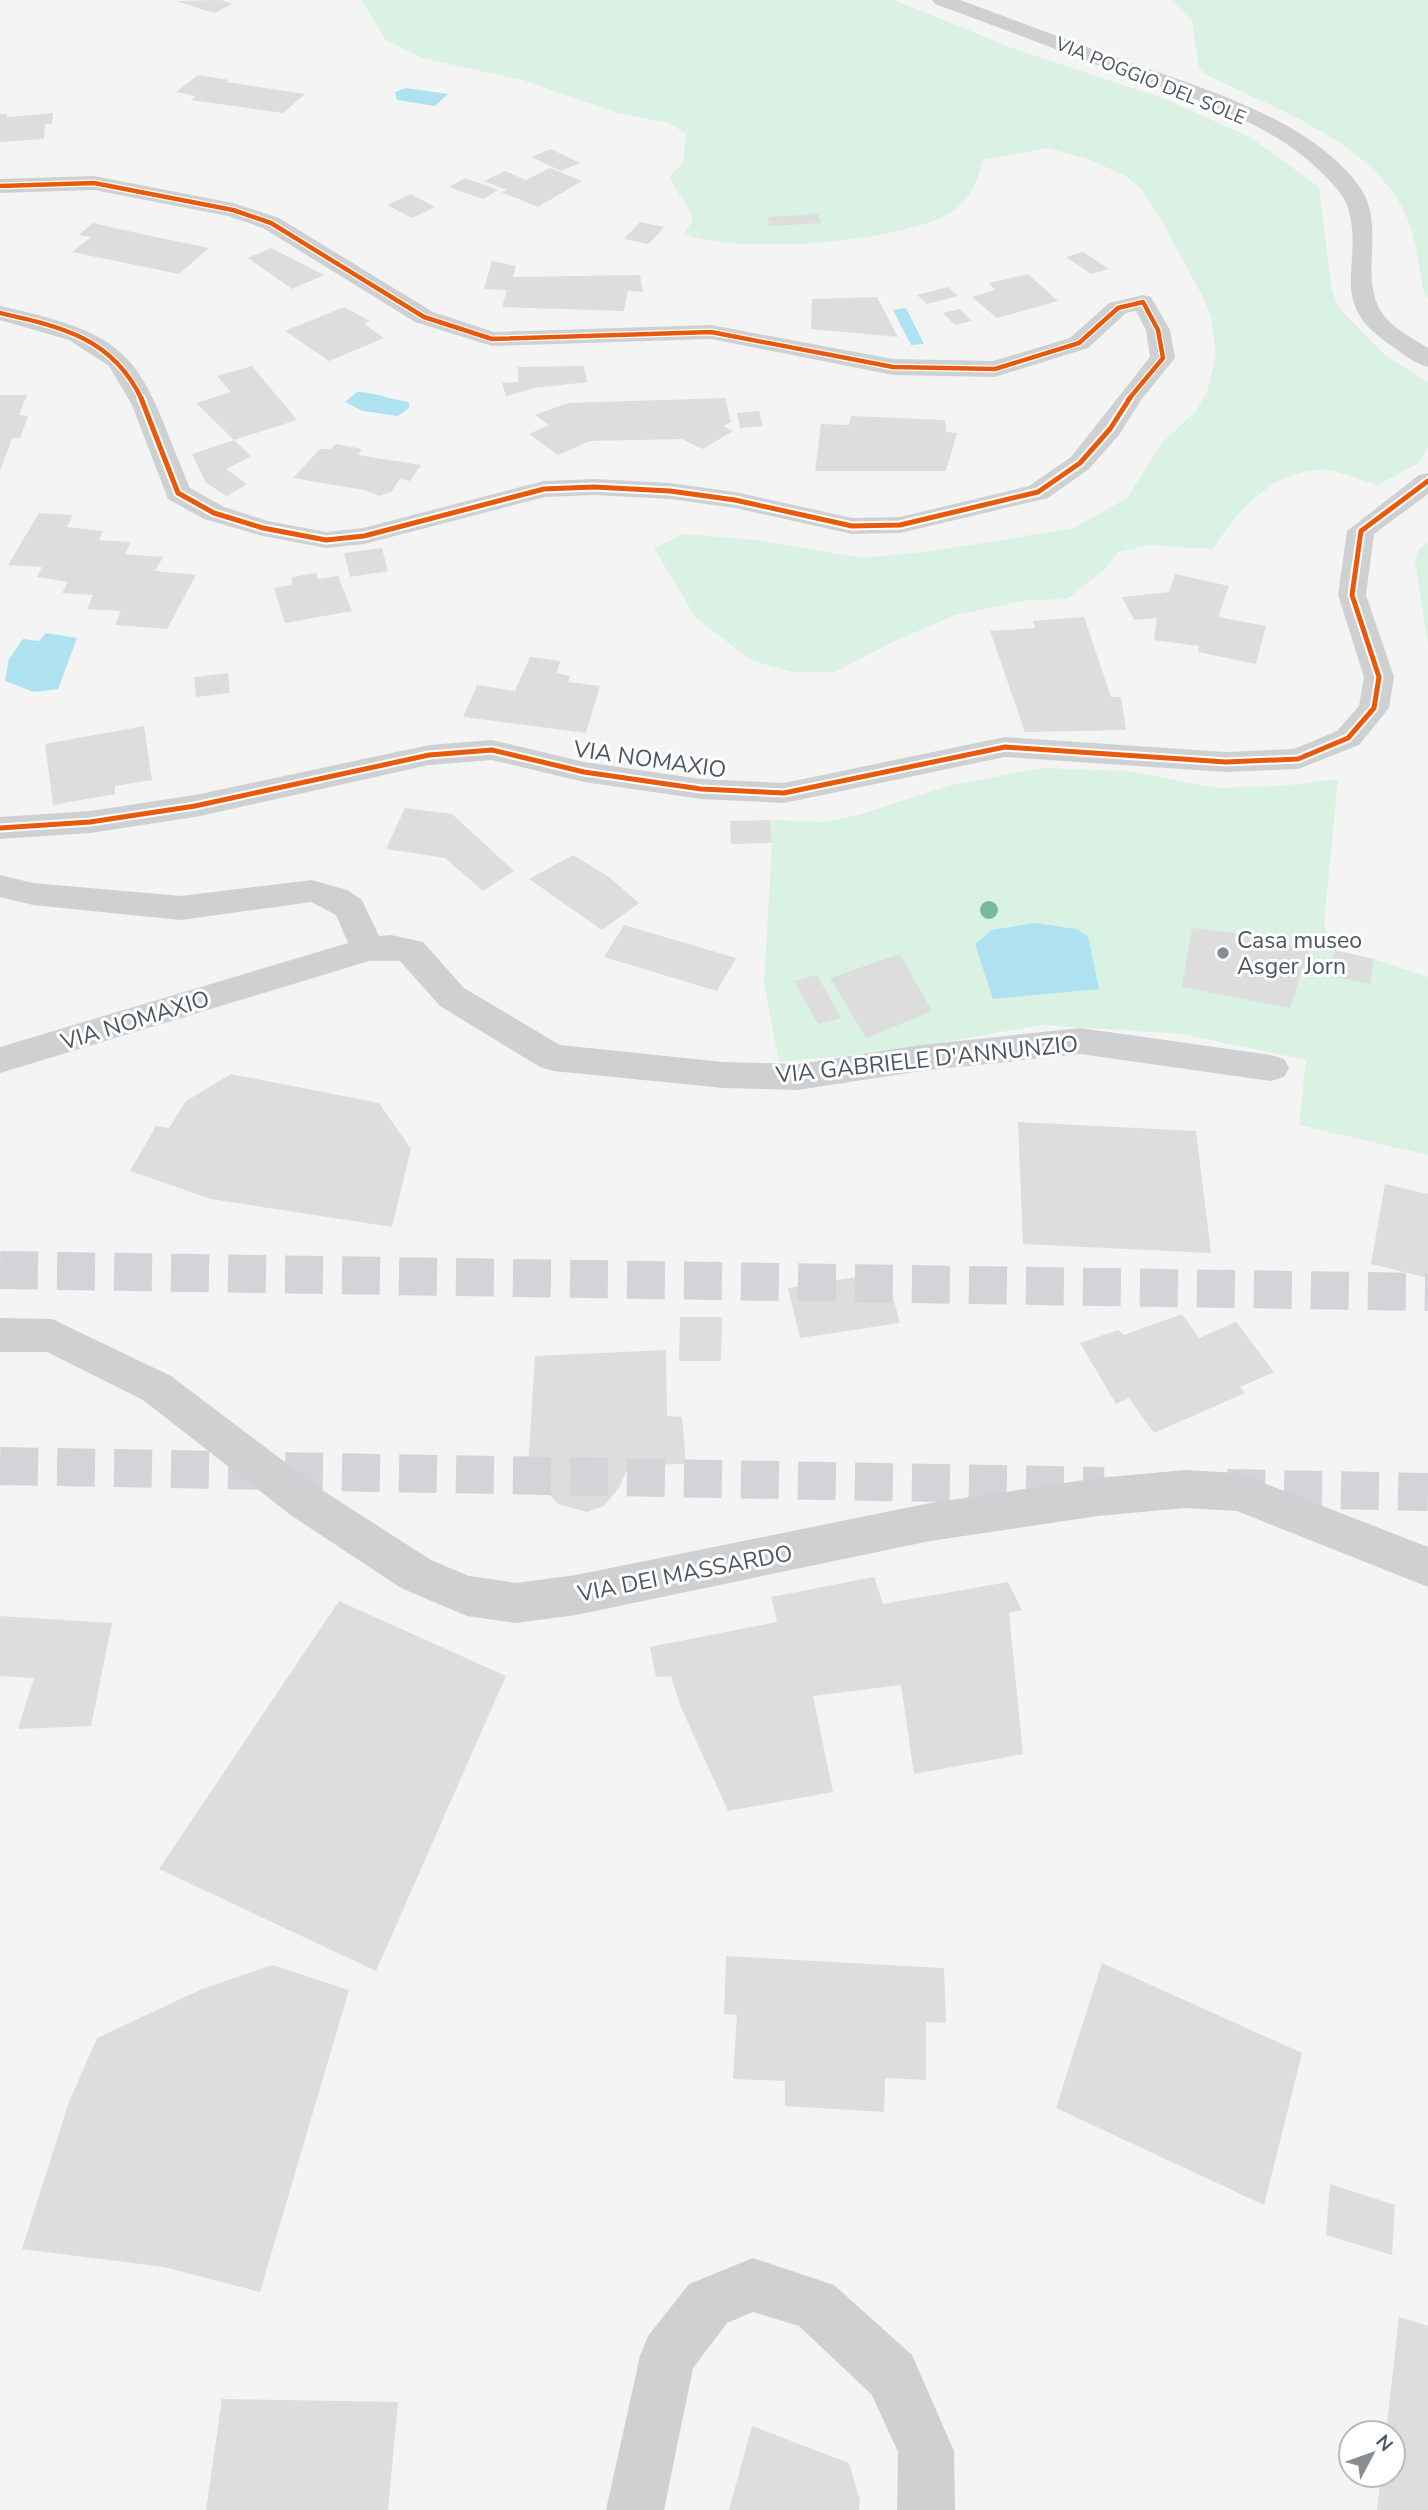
<svg xmlns="http://www.w3.org/2000/svg" width="1428" height="2510" font-family="'Nunito Sans',sans-serif">
	<style>
		.green { fill: #d9f2e3 }
		.water { fill: #aee2f0 }
		.building { fill: #ddddde }
		.lines { fill: none; stroke-linecap: round; stroke-linejoin: round }
		.highway-tunnel { stroke: #d2d4d7; stroke-width: 38; stroke-dasharray: 38 19; stroke-linecap: butt }
		.street { fill: #ced0d2; fill-rule: evenodd }
		.cycleway-far1-casing { stroke: #fff; stroke-width: 7 }
		.cycleway-casing { stroke: #fff; stroke-width: 9 }
		.cycleway-far1 { stroke: #e8590c; stroke-width: 4.5 }
		.cycleway { stroke: #e8590c; stroke-width: 5 }
		.tree { fill: #7ab899 }
		.poi-dot { fill: #868d94; stroke: #fff; stroke-width: 2.5 }
		.labels { text-anchor: middle; stroke-width: 6; stroke-linejoin: round; paint-order: stroke }
		.far-street-label { font-size: 19px; fill: #4a5661; stroke: #fff }
		.street-label { font-size: 23px; fill: #4a5661; stroke: #fff }
		.poi-label { font-size: 23px; fill: #4a5661; stroke: #fff; text-anchor: start }
	</style>
	<rect width="100%" height="100%" fill="#f4f4f4"/>
	<!-- green -->
	<g class="green">
		<path d="M361,0h533l118,48 153,51 85,38 69,50 13,104 7,17 46,47 43,28v63l-9,17 -41,22c-17,-5 -41,-16 -58,-15 -50,2 -83,41 -107,79l-65,-4 -30,7 -13,17 -38,30 -39,1 -73,15 -60,26 -60,31h-43l-41,-12 -55,-42 -42,-70 29,-14 73,6 105,18 72,-7 141,-23 53,-30 35,-55 34,-32 11,-19 9,-38 -5,-37 -7,-18 -44,-81 -19,-29 -15,-13 -38,-17 -41,-11 -64,12c-6,22 -12,39 -32,52 -49,31 -214,43 -267,22l9,-14c-5,-19 -18,-26 -23,-44l13,-13 3,-29 -17,-11 -52,-10 -94,-33 -101,-22 -36,-18z"/>
		<path d="M1171,0h257v298l-4,-5c-5,-23 -7,-51 -16,-73 -30,-77 -134,-111 -203,-146l-6,-6 -7,-47z"/>
		<path d="M1428,542v104l-13,-86 4,-11z"/>
		<path d="M1042,768l87,3 87,17 64,-2 58,-7 -14,145 10,26 40,9 54,18v178l-129,-30 7,-65 -124,-26 -141,-9 -141,25 -121,12 -15,-78 8,-141 -2,-23 54,2 34,-7 94,-30z"/>
	</g>
	<!-- water -->
	<g class="water">
		<path d="M406,88l42,6 -13,12 -38,-6 -2,-8z"/>
		<path d="M906,308l18,36 -13,1 -18,-35z"/>
		<path d="M357,392c18,0 34,8 52,10v6l-11,8 -35,-5 -18,-9z"/>
		<path d="M46,633l31,5 -19,51 -24,3 -29,-11 4,-22 14,-20 16,2z"/>
		<path d="M1035,923l41,6 12,7 11,53 -106,10 -18,-55 17,-14z"/>
	</g>
	<!-- building -->
	<g class="building">
		<path d="M221,0l11,4 -18,9 -38,-12z"/>
		<path d="M198,75l31,5 -3,2 79,12 -22,19 -92,-13 5,-4 -20,-4z"/>
		<path d="M53,113l-1,11h-7l-1,15 -44,3v-28h7v3z"/>
		<path d="M551,149l29,14 -19,8 -30,-14z"/>
		<path d="M550,168l32,13 -44,26 -37,-15 6,-2 -23,-9 21,-10 21,9z"/>
		<path d="M465,178l33,12 -15,9 -34,-12z"/>
		<path d="M411,194l24,13 -23,11 -25,-13z"/>
		<path d="M818,214l3,9 -51,3 -3,-9z"/>
		<path d="M640,222l24,5 -15,17 -25,-5z"/>
		<path d="M93,223l48,11 68,14 -30,26 -107,-22 19,-15 -12,-2z"/>
		<path d="M271,248l16,8 37,19 -32,14 -44,-31z"/>
		<path d="M1083,252l26,17 -18,5 -25,-17z"/>
		<path d="M492,261l24,5 -3,11 127,-2 3,17 -15,-1 -4,20 -122,-4 5,-17 -23,-1z"/>
		<path d="M1028,274l30,27 -61,17 -25,-21 23,-7 -6,-7z"/>
		<path d="M948,287l10,9 -31,8 -10,-9z"/>
		<path d="M877,297l21,40 -87,-8 1,-30z"/>
		<path d="M344,307l26,14 -6,3 20,14 -55,23 -44,-30z"/>
		<path d="M960,309l12,12 -17,4 -12,-12z"/>
		<path d="M252,366l45,54 -63,20 -38,-37 35,-11 -14,-16z"/>
		<path d="M583,366l5,16 -54,6 -28,8 -4,-13 16,-1v-15z"/>
		<path d="M0,395h27l-8,20 9,1 -8,22h-8l-12,33z"/>
		<path d="M725,398l6,24 -8,4 10,5 -30,18 -21,-10 -92,2 -32,14 -29,-21 20,-9 -14,-10 33,-12z"/>
		<path d="M759,411l4,15 -23,2 -3,-15z"/>
		<path d="M851,416l94,4 1,12 11,1 -11,38h-131l6,-47 28,1z"/>
		<path d="M234,440l17,16 -25,13 21,15 -20,12 -21,-13 -14,-29z"/>
		<path d="M335,444l27,5 -4,6 63,10 -11,16 -10,-2 -9,13 -12,4 -15,-6 -71,-12 27,-29h11z"/>
		<path d="M39,513l34,2 -6,12 36,4 -4,9 32,2 -6,12 38,3 -8,14 41,4 -29,54 -52,-4 6,-14 -34,-2 6,-14 -31,-2 6,-11 -31,-5 5,-10 -34,-2z"/>
		<path d="M382,548l6,23 -38,6 -6,-24z"/>
		<path d="M316,573l2,6 20,-3 14,35 -67,12 -11,-35 18,-3v-8z"/>
		<path d="M1175,574l54,12 -11,31 48,9 -10,38 -58,-12 1,-6 -45,-6 3,-22 -23,2 -12,-23 47,-5z"/>
		<path d="M1084,617l27,80h10l5,33 -101,2 -35,-101 45,-3 -2,-7z"/>
		<path d="M530,657l31,4 -5,12 14,3 -2,6 32,4 -14,47 -123,-16 14,-32 38,6z"/>
		<path d="M228,673l2,20 -34,4 -2,-20z"/>
		<path d="M144,726l8,54 -37,6v8l-62,11 -8,-61z"/>
		<path d="M405,808l47,6 62,57 -31,20 -38,-33 -59,-9z"/>
		<path d="M770,820l2,23 -41,1 -1,-23z"/>
		<path d="M573,855l36,22 30,26 -37,27 -73,-51z"/>
		<path d="M624,925l112,33 -19,33 -113,-34z"/>
		<path d="M1192,928l52,6 65,15 -19,59 -108,-21z"/>
		<path d="M1334,950l40,9 -4,25 -40,-8z"/>
		<path d="M900,954l32,57 -66,27 -36,-60z"/>
		<path d="M817,975l24,43 -23,6 -24,-43z"/>
		<path d="M231,1074l148,29 32,46 -19,78 -181,-28 -81,-28 26,-45 13,2 17,-27z"/>
		<path d="M1018,1122l178,9 15,122 -188,-9z"/>
		<path d="M1385,1184l43,10v84l-57,-14z"/>
		<path d="M886,1272l14,51 -100,15 -12,-50z"/>
		<path d="M1182,1314l17,24 37,-16 38,50 -34,15 5,6 -91,40 -25,-35 -13,6 -36,-61 38,-13 6,5z"/>
		<path d="M680,1317h42l-1,44h-42z"/>
		<path d="M666,1350l1,66 15,1 4,47 -56,1 -12,24 -14,17 -17,6 -29,-8 -14,-15 -1,-21 -15,-1 7,-111z"/>
		<path d="M874,1577l9,27 125,-22 14,28 -13,3 14,141 -109,20 -13,-89 -88,11 20,96 -105,19 -48,-106 -9,-29 -15,1 -6,-30 127,-25 -6,-25z"/>
		<path d="M339,1601l167,75 -130,295 -217,-102z"/>
		<path d="M0,1616l112,7 -21,103 -73,3 16,-51 -34,-2z"/>
		<path d="M726,1956l218,12 2,55 -20,-1v58l-41,-2 -1,34 -99,-6v-25l-52,-2 4,-64 -13,-1z"/>
		<path d="M1102,1963l200,90 -38,152 -208,-97z"/>
		<path d="M272,1965l77,25 -89,302 -96,-25 -142,-18 47,-147 28,-64 105,-49z"/>
		<path d="M1330,2184l65,21 -3,50 -66,-20z"/>
		<path d="M1399,2317l29,9v184h-51l4,-35h12v-42h-7z"/>
		<path d="M222,2399l176,3 -10,108h-182z"/>
		<path d="M752,2426l97,37 11,37 -1,10h-130z"/>
	</g>
	<g class="lines">
		<!-- highway-tunnel -->
		<g class="highway-tunnel">
			<path d="M0,1270l1428,22"/>
			<path d="M0,1466l1104,20"/>
			<path d="M1227,1488l201,4"/>
		</g>
		<!-- street -->
		<g class="street">
			<path d="M932,0h28c52,19 103,39 155,57 78,29 197,60 246,132 26,39 -5,92 24,128 11,13 29,22 43,31v19c-13,-3 -25,-13 -36,-21 -68,-44 -27,-79 -44,-138 -4,-13 -15,-24 -25,-34 -57,-58 -149,-81 -223,-108 -55,-21 -110,-42 -165,-62z"/>
			<path d="M94,176l139,27 46,15 154,94 61,20 217,-7 182,34 100,2 77,-23 39,-35 34,-8 8,2 19,33 5,28 -34,42 -22,35 -30,34 -41,29 -148,35 -48,1 -117,-26 -65,-9 -76,-4 -49,2 -181,47 -38,4 -63,-12 -59,-17 -36,-20 -36,-94 -23,-39 -40,-26 -69,-20v-14c144,31 138,56 190,182l34,19 44,14 58,11 37,-4 181,-47 50,-2 76,4 65,9 117,26 48,-1 129,-31 42,-29 79,-100 -4,-27 -10,-19 -10,2 -38,35 -93,29 -102,-2 -182,-36 -219,7 -77,-24 -152,-94 -35,-12 -134,-26 -94,3v-14z"/>
			<path d="M1428,473v21l-54,40 -8,61 28,82 -5,31 -30,37 -61,24 -72,3 -221,-15 -221,46 -83,-4 -117,-17 -92,-22 -63,5 -234,52 -105,16 -90,6v-22l90,-6 105,-16 234,-50 63,-5 92,22 117,17 83,4 221,-46 221,15 68,-3 43,-18 22,-25 5,-29 -26,-82 9,-64 72,-56z"/>
			<path d="M0,875l33,8 148,13 131,-16 35,10 15,10 17,36 12,-1 32,7 41,46 96,57 163,17 75,2 123,-19 159,-17 191,27 13,4 5,9 -5,9 -13,4 -191,-27 -159,17 -123,19 -75,-2 -170,-17 -13,-4 -100,-61 -40,-45h-31l-369,112v-26l348,-104 -12,-28 -25,-13 -130,18 -148,-15 -33,-8z"/>
			<path d="M0,1318l52,1 119,57 151,114 109,70 38,16 47,7 60,-8 354,-72 168,-25 87,-8 53,3 190,74v40l-191,-76 -52,-3 -87,8 -168,25 -354,74 -60,8 -49,-7 -66,-28 -109,-72 -149,-116 -96,-48h-47z"/>
			<path d="M753,2258l81,27 78,70 42,96 1,59h-58l1,-58 -26,-57 -73,-69 -46,-14 -26,11 -34,45 -29,142h-58l34,-154 8,-20 41,-52z"/>
		</g>
		<defs>
			<g id="cycleway-far1">
				<path d="M0,186l94,-3 139,27 38,13 153,94 68,22 219,-7 182,35 102,2 84,-26 39,-35 25,-6 15,28 5,28 -35,42"/>
				<path d="M0,313c62,14 113,25 142,87"/>
			</g>
			<g id="cycleway">
				<path d="M141,398l37,95 36,20 49,15 63,12 38,-4 180,-47 50,-2 76,4 65,9 117,26 48,-1 138,-33 42,-29 30,-34 20,-31"/>
				<path d="M0,828l90,-6 105,-16 234,-51 63,-5 92,22 117,17 83,4 221,-46 221,15 72,-3 50,-21 26,-30 5,-31 -27,-82 9,-64 67,-50"/>
			</g>
		</defs>
		<!-- cycleway-far1 casing -->
		<use href="#cycleway-far1" class="cycleway-far1-casing"/>
		<!-- cycleway casing -->
		<use href="#cycleway" class="cycleway-casing"/>
		<!-- cycleway-far1 -->
		<use href="#cycleway-far1" class="cycleway-far1"/>
		<!-- cycleway -->
		<use href="#cycleway" class="cycleway"/>
	</g>
	<!-- trees -->
	<circle class="tree" cx="989" cy="910" r="9"/>
	<!-- markers -->
	<circle class="poi-dot" cx="1223" cy="953" r="7"/>
	<g class="labels">
		<!-- far-street labels -->
		<g class="far-street-label">
			<text transform="translate(1151 80) rotate(22)" y="7">VIA POGGIO DEL SOLE</text>
		</g>
		<!-- street labels -->
		<g class="street-label">
			<text transform="translate(650 759) rotate(8)" y="8">VIA NOMAXIO</text>
			<text transform="translate(135 1020) rotate(-17)" y="8">VIA NOMAXIO</text>
			<text transform="translate(927 1059) rotate(-6)" y="8">VIA GABRIELE D'ANNUNZIO</text>
			<text transform="translate(685 1573) rotate(-11)" y="8">VIA DEI MASSARDO</text>
		</g>
		<!-- poi labels -->
		<g class="poi-label">
			<text x="1237" y="948">Casa museo<tspan x="1237" dy="26">Asger Jorn</tspan></text>
		</g>
	</g>
	<!-- north arrow -->
	<g transform="translate(1372 2454) rotate(49)"><circle r="33" fill="#ffffff" stroke="#b7bbc0" stroke-width="2"/>
	<path d="M0-5L12 26L0 18L-12 26Z" fill="#868d94"/>
	<text y="-10" font-size="19" font-weight="bold" text-anchor="middle" fill="#4a5661">N</text>
	</g>
</svg>
